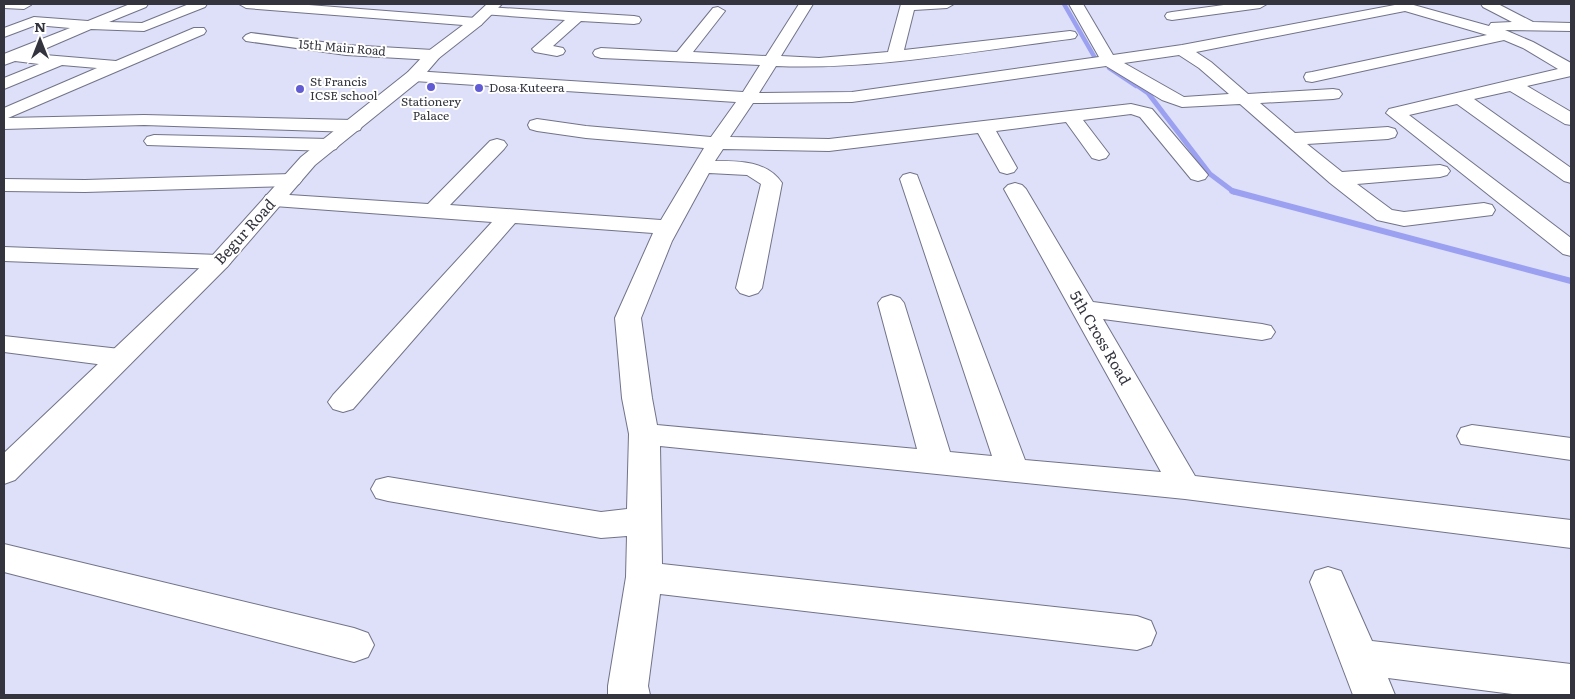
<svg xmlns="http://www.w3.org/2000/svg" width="1575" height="699" font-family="Literata,serif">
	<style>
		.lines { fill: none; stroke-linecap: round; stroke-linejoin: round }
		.stream-far2 { stroke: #9ca0f1; stroke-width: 4.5 }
		.stream-far1 { stroke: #9ca0f1; stroke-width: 5 }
		.stream { stroke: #9ca0f1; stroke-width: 6 }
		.minor-casing { stroke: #717388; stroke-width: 2 }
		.major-casing { stroke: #717388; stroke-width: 2 }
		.minor { fill: #fff; fill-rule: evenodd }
		.major { fill: #fff; fill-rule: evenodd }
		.poi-dot { fill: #615bd4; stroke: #fff; stroke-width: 2 }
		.labels { text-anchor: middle; stroke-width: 4; stroke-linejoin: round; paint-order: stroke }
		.far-street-label { font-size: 12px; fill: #33343d; stroke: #fff }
		.far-poi-label { font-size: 12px; fill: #33343d; stroke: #fff; text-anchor: start }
		.street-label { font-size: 15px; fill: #33343d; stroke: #fff }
	</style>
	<rect width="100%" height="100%" fill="#dde0f8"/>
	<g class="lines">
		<!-- stream-far2 -->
		<g class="stream-far2">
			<path d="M1064,4l31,54"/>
			<path d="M1109,68l27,18"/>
		</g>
		<!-- stream-far1 -->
		<path class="stream-far1" d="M1135,84l13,9 62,81 24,18"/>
		<!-- stream -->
		<path class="stream" d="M1232,191l339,90"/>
		<defs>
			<g id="minor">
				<path d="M4,4h26l1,1 -7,4 -20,-1z"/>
				<path d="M130,4h18l-2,3 -37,15 33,1 47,-19h18l-2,3 -61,24 -53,-2 -58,25 83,7 78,-33h10l2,3 -2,3 -196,84 136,-3 209,5 7,2 2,4 -2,4 -7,2 -209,-7 -140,4v-21l93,-40 -35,-3 -58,24v-11l35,-14 -24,-3 -11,4v-11l66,-26 -34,-3 -32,12v-9l30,-11 54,4z"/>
				<path d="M239,4h57l180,14 5,1 2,3 -2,3 -5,1 -230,-18z"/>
				<path d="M799,4h14l-32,52 38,2 69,-6 13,-48h53l-7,4 -33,2 -10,40 166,-19 5,1 2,3 -2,3 -5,1c-97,12 -197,31 -294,27l-17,27 93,-1 247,-35 -30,-53h14l30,51 69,-10 218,-41h10l79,22 2,-3 21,-1 -29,-15 -2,-3h17l35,18 38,1v8l-66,-1 28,12 38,21v13l-44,10 44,26v13l-6,-1 -55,-33 -36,8 97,69v15l-7,-2 -107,-77 -48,11 162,123v18l-8,-2 -177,-141 3,-4 169,-40 -35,-21 -19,-8 -192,42 -6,-1 -2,-4 2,-4 6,-1 175,-37 -82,-24 -209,41 15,10 37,32 85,-5 6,1 3,4 -3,4 -6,1 -73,4 35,30 93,-6 7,2 2,4 -2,4 -7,2 -81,5 35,28 98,-7 7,2 3,4 -3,4 -7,2 -83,7 35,26 12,2 80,-9 8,2 3,5 -3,5 -88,11 -27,-6 -47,-37 -90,-79 -58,3 -20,-7 -56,-34 -254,36 -99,1 -23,34 99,2 302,-35 21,5 56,66 -3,4 -7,2 -7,-2 -51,-62 -9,-3 -48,6 26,34 -3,4 -7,2 -7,-2 -26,-36 -70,9 21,37 -3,4 -7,2 -7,-2 -22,-39 -149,18 -106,-2 -8,12c25,0 52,0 67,22l-20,105 -4,5 -9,3 -9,-3 -4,-5 25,-104 -14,-9 -38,-2 -37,68 -31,77 11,80 5,27 260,24 -39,-146 4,-5 9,-3 9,3 4,5 46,149 42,4 -92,-277 3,-4 7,-2 7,2 108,285 136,12 -157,-283 4,-4 7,-2 7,2 4,4 67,113 169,22 9,2 4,6 -4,6 -9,2 -159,-21 92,157 376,44v28l-386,-49 -525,-53 2,118 475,52 14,5 5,12 -5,12 -14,5 -477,-56 -12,92 2,9h-42v-9l18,-109 1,-41 -26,2 -213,-37 -12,-3 -5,-9 5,-9 12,-3 213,35 26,-3 2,-75 -7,-36 -7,-80 38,-85 -138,-10 -162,186 -10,3 -10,-3 -5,-7 5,-7 159,-173 -218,-16 -8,-1 -3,-5 3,-5 8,-1 154,10 62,-63 7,-2 7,2 3,4 -3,4 -54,56 211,15 43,-72 -118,-10 -49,-7 -7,-2 -2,-4 2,-4 7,-2 49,7 125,11 25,-35 -322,-21 -6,-1 -2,-4 2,-4 6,-1 329,21 17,-27 -159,-7 -6,-2 -2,-3 2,-3 6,-2 76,4 36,-44 5,-1 7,4 -32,41 73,4zM1179,55l20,13 30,26 -45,3 -60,-34z"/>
				<path d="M1231,4h36l-7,4 -88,12 -5,-1 -2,-3 2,-3 5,-1z"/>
				<path d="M487,7l147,9 5,1 2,3 -2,3 -5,1 -53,-3 -28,25 10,2 2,3 -2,3 -6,2 -22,-4 -3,-3 33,-29 -83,-6 -2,-3z"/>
				<path d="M251,33l95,12 87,5 6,2 2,3 -2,3 -6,2 -87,-5 -100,-14 -3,-3 3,-3z"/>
				<path d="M154,135l175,4 7,2 3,4 -3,4 -7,2 -182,-6 -3,-4 3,-4z"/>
				<path d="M292,174l7,2 3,4 -3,4 -7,2 -207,6 -81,-1v-12l81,1z"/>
				<path d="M4,247l215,8 8,2 4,5 -4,5 -8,2 -215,-8z"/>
				<path d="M4,336l116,13 10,3 4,6 -4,6 -10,3 -116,-15z"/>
				<path d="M1472,425l99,13v22l-110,-16 -4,-8 4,-8z"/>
				<path d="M4,544l350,84 14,5 6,12 -6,12 -14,5 -350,-90z"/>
				<path d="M1328,567l13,4 31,70 199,23v31h-51l-132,-17 7,17h-42l-43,-113 5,-11z"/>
			</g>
			<path id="major" d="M487,4h15l-21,21 -42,33 -19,22 -105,85 -88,102 -212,213 -11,4v-31l207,-196 90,-100 107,-85 19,-20 44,-33z"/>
		</defs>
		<!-- minor casing -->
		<use href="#minor" class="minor-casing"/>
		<!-- major casing -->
		<use href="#major" class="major-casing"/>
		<!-- minor -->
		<use href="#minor" class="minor"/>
		<!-- major -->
		<use href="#major" class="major"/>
	</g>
	<!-- markers -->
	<g class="poi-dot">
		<circle cx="431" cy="87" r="5"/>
		<circle cx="479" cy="88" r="5"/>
		<circle cx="300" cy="89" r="5"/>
	</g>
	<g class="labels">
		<!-- far-street labels -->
		<g class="far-street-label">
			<text transform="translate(342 48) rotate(5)" y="4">15th Main Road</text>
		</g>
		<!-- far-poi labels -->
		<g class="far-poi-label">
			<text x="310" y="86">St Francis<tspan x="310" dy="14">ICSE school</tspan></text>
			<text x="489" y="92">Dosa Kuteera</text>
			<text x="431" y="106" text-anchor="middle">Stationery<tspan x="431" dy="14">Palace</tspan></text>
		</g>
		<!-- street labels -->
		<g class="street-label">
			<text transform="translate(245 232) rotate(-48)" y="5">Begur Road</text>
			<text transform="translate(1100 338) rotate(60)" y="5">5th Cross Road</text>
		</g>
	</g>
	<!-- border -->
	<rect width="1575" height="699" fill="none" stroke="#33343d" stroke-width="10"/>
	<!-- north arrow -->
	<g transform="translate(40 40)" stroke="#ffffff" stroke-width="4" paint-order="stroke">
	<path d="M0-4L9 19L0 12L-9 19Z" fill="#33343d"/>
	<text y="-8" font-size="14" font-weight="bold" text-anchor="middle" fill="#33343d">N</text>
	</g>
</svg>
